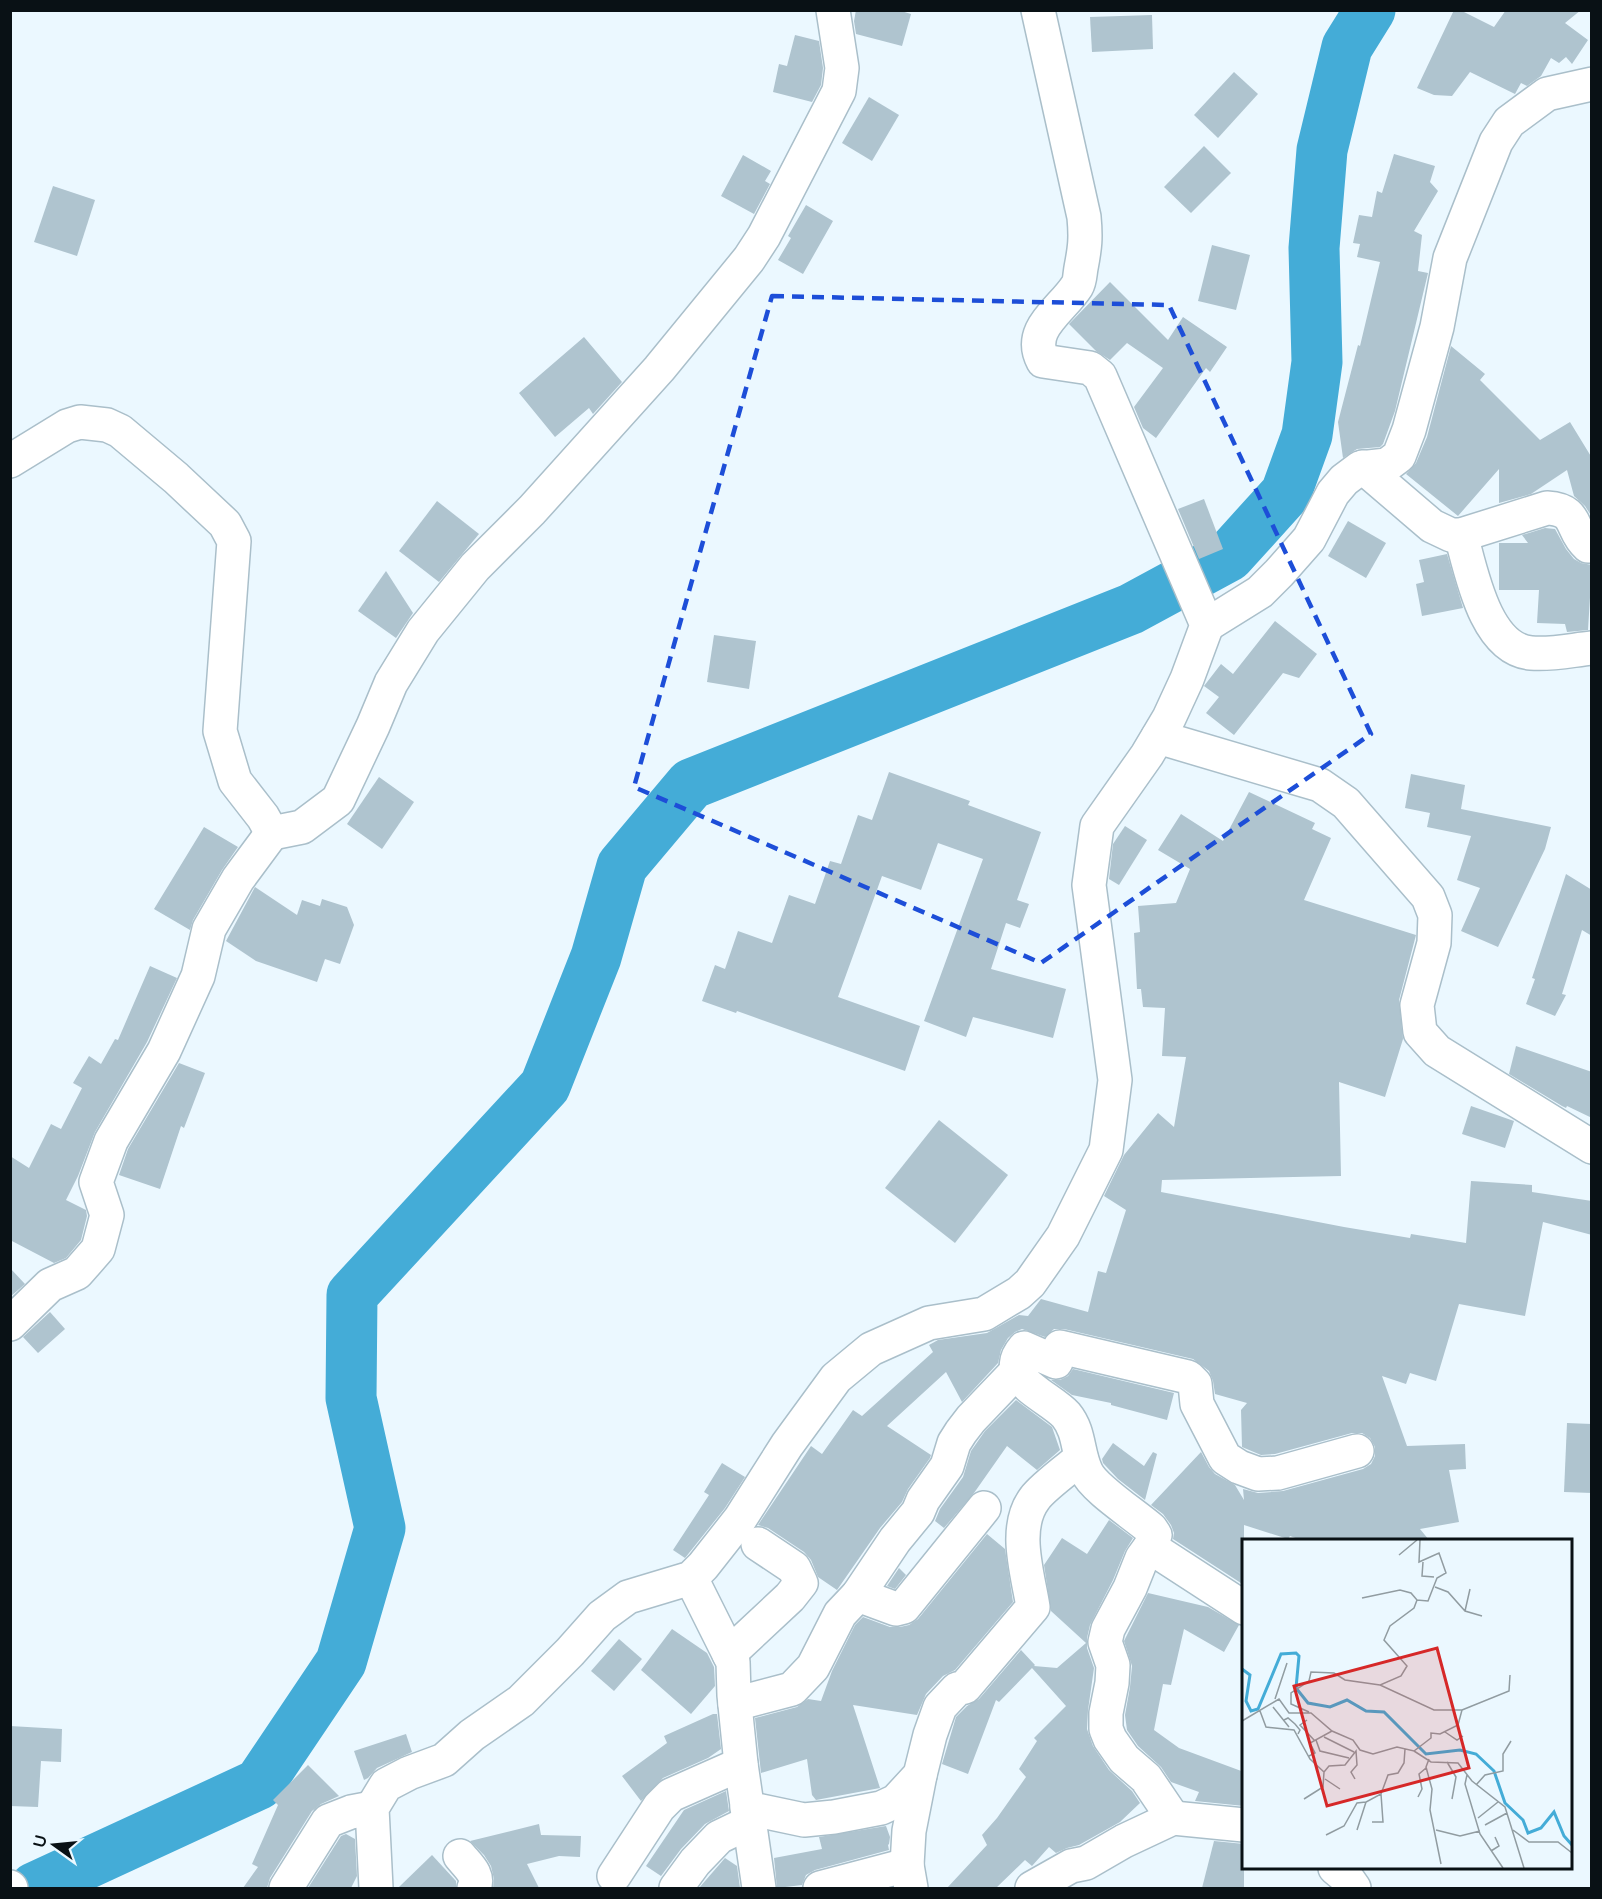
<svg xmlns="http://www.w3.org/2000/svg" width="1602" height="1899" font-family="'Varela Round',sans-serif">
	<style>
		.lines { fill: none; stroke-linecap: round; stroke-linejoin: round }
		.river { stroke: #44acd7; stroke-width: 51 }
		.building { fill: #afc4cf }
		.street-casing { stroke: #aabfca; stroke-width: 36 }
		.street { stroke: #fff; stroke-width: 33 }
		.marked { fill: none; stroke: #1d4ed8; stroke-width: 4.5; stroke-dasharray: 12 8; stroke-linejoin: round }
		.inset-river { fill: none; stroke: #44acd7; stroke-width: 3 }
		.inset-road { fill: none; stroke: #919ca1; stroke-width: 1.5 }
		.view { fill: #d62828; fill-opacity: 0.15; stroke: #d62828; stroke-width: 3 }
		.inset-edge { fill: none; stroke: #091115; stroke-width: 3 }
	</style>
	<rect width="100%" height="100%" fill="#ebf8ff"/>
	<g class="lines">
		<!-- river -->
		<path class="river" d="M34,1888l225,-104 82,-122 39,-134 -29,-130 1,-103 193,-209 51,-129 26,-91 69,-82 440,-175 98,-53 57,-63 21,-58 10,-73 -3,-114 8,-98 25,-103 23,-37"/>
	</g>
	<!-- building -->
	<g class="building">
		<path d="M856,10h42l13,4 -9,32 -46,-12 -2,-13z"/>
		<path d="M1454,10h6l34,17 12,-17h75l-16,13 23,17 -16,24 -6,-7 -7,6 -8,-5 -10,18 -14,10 -6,-3 -6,11 -45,-22 -18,24 -18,-1 -17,-7z"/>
		<path d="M1152,15l1,34 -61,3 -2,-35z"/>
		<path d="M795,35l24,6 4,27 -2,17 -9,17 -39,-10 6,-28 8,2z"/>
		<path d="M1234,72l24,22 -40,44 -24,-23z"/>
		<path d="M869,97l30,18 -27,46 -30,-18z"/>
		<path d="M1204,146l27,27 -40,40 -27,-26z"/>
		<path d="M1394,154l41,12 -5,16 8,9 -24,40 8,4 -4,36 10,2 -33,138 -12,33 -3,3 -23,2 -14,9 -5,-36 20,-77 2,1 20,-84 -23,-5 3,-13 -7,-1 6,-28 13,2 5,-26 5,2z"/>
		<path d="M743,155l28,16 -6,10 5,3 -16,30 -33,-18z"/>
		<path d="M53,186l42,14 -18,56 -43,-14z"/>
		<path d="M806,205l27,16 -30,53 -25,-14 13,-22 -3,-2z"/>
		<path d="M1212,245l38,10 -14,55 -38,-9z"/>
		<path d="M1110,282l58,58 15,-23 44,30 -17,25 -4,-4 -50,70 -13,-10 -9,-21 29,-39 -36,-25 -17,17 -14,-9 -27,-27z"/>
		<path d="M584,337l38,45 -29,32 -4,-6 -34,29 -36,-44z"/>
		<path d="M1451,346l34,28 -5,6 60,60 30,-18 22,36v59l-7,-11 -11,-10 -7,-26 -36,24 -32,9v-34l-41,47 -52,-42 10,-11 11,-26z"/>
		<path d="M1204,499l19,50 -24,10 -21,-50z"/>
		<path d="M437,501l42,33 -40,48 -40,-31z"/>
		<path d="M1348,521l38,22 -20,35 -38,-22z"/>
		<path d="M1545,528l10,1 11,20 8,10 7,4 11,2 -4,65 -21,2 -2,-8 -28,-1 2,-33h-40v-47h29l-6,-8z"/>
		<path d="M1447,554l16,54 -41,8 -6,-32 8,-2 -5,-22z"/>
		<path d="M386,571l27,42 -17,25 -38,-27z"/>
		<path d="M1275,621l42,33 -18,24 -16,-5 -49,62 -28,-22 13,-16 -15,-11 17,-22 12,10z"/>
		<path d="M714,635l42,6 -7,48 -42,-7z"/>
		<path d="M889,772l81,29 -2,4 73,27 -24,68 12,4 -9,24 -14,-5 -15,46 75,20 -13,49 -80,-21 -7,20 -42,-16 59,-162 -45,-16 -17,47 -39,-14 -44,121 82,29 -15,45 -168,-60 -1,2 -34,-12 13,-36 10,4 13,-38 34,12 17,-48 26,9 15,-43 11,3 17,-49 14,5z"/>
		<path d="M1411,774l54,11 -4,24 90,18 -6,22 -47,98 -37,-16 19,-43 -23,-8 14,-44 -44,-9 3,-14 -25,-5z"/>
		<path d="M379,777l35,25 -32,47 -35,-25z"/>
		<path d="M1249,792l66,31 -3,6 19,9 -27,62 112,35 -17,65 4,39 -18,58 -46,-15 2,94 -179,4 -1,12 183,35 66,11 1,-4 55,9 5,-62 61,4v7l60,9v34l-49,-13 -18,94 -66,-12 -23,77 -26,-8 -4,11 -24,-8 25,70 58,-2 1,25 -17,1 10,52 -39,7 9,11h-128l-11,-4 -2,3 -44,-14v60l-71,-46 1,-6 -3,-8 -8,-11 -12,-9 50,-53 8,15 6,7 20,11 9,15 -1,-11 15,4 25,-2 80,-22 8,-5 4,-8v-9l-5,-9 -8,-5h-10l-77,21 -14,1 -19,-8 -1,-37 6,-7 -32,-9 -2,-13 -4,-10 -16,-12 -129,-30h-10l-9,8 -23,-8 -7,3 -7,6 -7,12 -3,13 -36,39 -16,-30 -59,54 44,29 -1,3 -22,31 -6,13 -22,26 -43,62 -19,-13 -7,-17 -7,-8 -36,-24 -10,-3 53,-79 11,8 31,-44 9,6 71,-64 -4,-7 9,-5 49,-7 32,-18 9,1 13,-17 47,13 10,-41 8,2 20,-63 -22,-14 20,-41 34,-42 16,14 12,-70 -24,-1 3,-48 -22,-1 -2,-18h-4l-3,-56 6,-1 -2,-26 38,-3 14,-34 -32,-19 23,-36 42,27z"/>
		<path d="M1125,826l22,14 -28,45 -10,-6 4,-35z"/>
		<path d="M204,827l34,20 -16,23 -29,50 -3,10 -36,-21z"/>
		<path d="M1566,874l26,16v46l-10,-6 -20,64 4,1 -11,21 -29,-12 9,-25 -3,-1z"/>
		<path d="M255,887l42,28 5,-15 18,6 2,-7 25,8 7,18 -14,39 -15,-5 -8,23 -61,-21 -30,-20z"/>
		<path d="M150,966l27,12 -30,64 -52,90 -17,44 -12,24 20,10 1,6 -6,24 -15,18 -12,5 -44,-23v-84l19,12 22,-44 10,5 21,-41 -9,-5 16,-27 12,8 14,-25 3,1z"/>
		<path d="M1516,1046l76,26v46l-25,-12 -1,2 -4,-2 -53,-32z"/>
		<path d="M179,1063l26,10 -21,55 -3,-2 -21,63 -41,-14 9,-26z"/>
		<path d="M1471,1106l43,15 -9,27 -43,-14z"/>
		<path d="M939,1120l69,55 -53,68 -70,-55z"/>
		<path d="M10,1268l15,16 -15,13z"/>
		<path d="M50,1312l15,17 -27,24 -15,-16z"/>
		<path d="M1073,1369l101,24 -7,27 -56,-15v-2l-39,-8 -21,-15h9l8,-4z"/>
		<path d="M1016,1400l36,27 8,23 -23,20 -30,-24 -33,47 -30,35 -9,-7 5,-12 23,-32 8,-26 14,-20z"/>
		<path d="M1567,1423l25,1v69l-28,-1z"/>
		<path d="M1113,1443l31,23 9,-14 4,2 -12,46 -27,-21 -15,-16 -1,-4z"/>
		<path d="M722,1463l23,14 -20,31 -40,50 -12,-8 36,-55 -5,-3z"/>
		<path d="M1109,1520l24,18 -8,13 -12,29 -23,45 -3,13v10l7,20 -6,42 -1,19 6,17 16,24 23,21 8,12 -20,19 -41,23 -12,3 -11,5 -7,-6 -17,19 -7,-6 -29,28h-49l40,-43 -5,-10 15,-17 29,-41 -7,-8 18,-28 -3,-3 32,-32 -34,-38 -33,34 -3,-2 -28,74 -26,-10 14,-47 11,-11 12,-7 42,-49 14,15 -1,1 23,2 29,-25 -35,-32 -7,-46 18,-27 25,16z"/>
		<path d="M987,1534l18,15 8,53 -58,68 -12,6 -17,18 -9,21 -64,-10 27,83 -64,12 -4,-5 -5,-36 -46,14 -6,-55 42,-11 11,-8 13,2 11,-30 23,-46 8,-8 27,10h10l9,-2 9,-6z"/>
		<path d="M899,1568l7,7 -11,14 -8,-3z"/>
		<path d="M1148,1593l60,14 31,18 -15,27 -40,-23 -13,56 -8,-1 -9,46 25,18 65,24v34l-49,-5 4,-9 -28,-10 -10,-15 -23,-21 -11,-16 -2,-15 5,-28 2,-21 -8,-25z"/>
		<path d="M672,1629l35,24 7,14 1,19 -24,28 -50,-44z"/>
		<path d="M619,1639l23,20 -28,32 -23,-20z"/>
		<path d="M713,1714h4l4,35 -13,9 -45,20 -22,23 -19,-25 45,-33 -3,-7z"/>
		<path d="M10,1726l52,3 -1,33 -20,-1 -3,46 -28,-1z"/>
		<path d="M406,1734l6,18 -35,16 -9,10 -4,2 -10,-29z"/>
		<path d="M308,1765l31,31 -18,8 -9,7 -42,67 -3,10h-24l15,-21 -6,-3 26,-59 -5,-5z"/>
		<path d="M726,1791l3,20 -24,13 -24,25 -20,27 -15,-10 38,-56z"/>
		<path d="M539,1824l2,11 40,1 -1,21 -21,-1 -32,8 12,24h-46l1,-9 -3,-13 -7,-11 -14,-14z"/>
		<path d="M886,1826l4,11 -1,7 -1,1 1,5 -74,20 -9,5 -4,10 -25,3 -3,-30 48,-9 -3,-12z"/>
		<path d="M346,1834l9,5 2,37 -6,12h-43l33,-52z"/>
		<path d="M1214,1841l30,3v44h-42z"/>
		<path d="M432,1855l24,26v7h-58z"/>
		<path d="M725,1858l12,8 3,22h-41z"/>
	</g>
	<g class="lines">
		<defs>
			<g id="street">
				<path d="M10,461l57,-35 13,-4 27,3 13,6 56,47 49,46 9,17 -14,190 15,50 28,36 9,16 30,-6 36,-27 35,-74 18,-43 32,-52 52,-64 57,-57 127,-141 90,-110 15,-23 75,-145 3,-23 -9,-58"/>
				<path d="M1363,467l69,59 19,9h10l86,-27c33,2 22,21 41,38h4"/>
				<path d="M1461,535c10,36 24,114 70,118 20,2 41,-3 61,-5"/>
				<path d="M1207,625l53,-33 19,-19 30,-34 24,-46 11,-13 16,-12 27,-3 12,-9 10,-26 28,-103 13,-69 46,-116 13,-20 38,-28 45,-10"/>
				<path d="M1158,737l162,48 26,18 82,94 7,18 -1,28 -17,62 3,27 17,19 155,96"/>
				<path d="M10,1324l40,-39 27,-12 21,-24 9,-34 -11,-33 15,-41 53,-90 34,-75 11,-47 29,-50 34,-46"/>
				<path d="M1150,1547l94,61"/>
				<path d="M691,1578l42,84 1,33 7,69 18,124"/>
				<path d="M858,1595l38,14 8,-2 80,-99"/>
				<path d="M729,1654l61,-57 11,-14 -7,-15 -36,-24"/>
				<path d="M735,1704l57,-15 21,-22 27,-53 18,-19 37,-55 23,-28 5,-12 24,-34 7,-23 7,-11 10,-13 45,-47"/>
				<path d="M747,1808l57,12 30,-3 47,-9 15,-7 24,-26 10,-40 10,-28 17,-18 8,-2 68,-80c-5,-33 -21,-79 2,-109 8,-11 34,-30 46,-40"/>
				<path d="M1173,1818l-27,-40 -22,-19 -14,-20 -4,-10v-16l6,-30 1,-18 -8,-23 3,-13 22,-41 12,-30 8,-11 5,-12 -4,-6c-16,-14 -58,-41 -65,-58 -9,-19 -6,-39 -20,-56 -17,-19 -69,-36 -42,-67l32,14 4,-15 128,30 7,7 2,20 28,54 14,9 19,7 20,-1 79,-22"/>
				<path d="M460,1856c8,10 20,19 14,32"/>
				<path d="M907,1865l2,-34 11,-56"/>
				<path d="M1335,1868l12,10 7,10"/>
				<path d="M614,1876l45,-69 12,-12 70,-31"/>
				<path d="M10,1887l1,1"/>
				<path d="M286,1888l42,-67 23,-9 21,-4"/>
				<path d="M376,1888l-4,-80 14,-23 23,-12 35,-13 28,-25 49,-34 49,-49 32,-36 26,-19 63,-19 12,-12 37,-47 47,-74 49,-67 35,-29 58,-26 55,-9 35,-21 11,-10 33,-47 43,-86 9,-70 -26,-195 8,-59 50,-71 22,-37 18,-39 20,-54 -107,-249 -10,-8 -47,-7c-17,-32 19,-51 34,-75 3,-5 3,-13 4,-18 4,-21 5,-30 3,-51l-46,-207"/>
				<path d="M676,1888l19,-26 24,-25 29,-14"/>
				<path d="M820,1888l87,-23 4,23"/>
				<path d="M1032,1888l39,-22 15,-3 38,-22 49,-23 71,7"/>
			</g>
		</defs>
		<!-- street casing -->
		<use href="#street" class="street-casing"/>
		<!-- street -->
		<use href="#street" class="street"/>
	</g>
	<!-- marked area -->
	<path class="marked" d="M772,296l397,9 202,429 -330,229 -407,-176z"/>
	<!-- overview -->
	<g transform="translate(1242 1539)">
		<rect width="330" height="330" fill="#ebf8ff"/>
		<path class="inset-river" d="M0,130l8,6 -4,26 5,10 7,-2 23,-55 15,-1 3,3 -3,32 12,15 22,4 17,-7 19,11 18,1 42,42 34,-4 16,4 18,17 11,32 18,17 5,13 13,-5 13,-16 10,24 8,9"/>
		<path class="inset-road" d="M157,16l18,-15M181,23l-1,14 12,1M193,48l13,5 17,19 17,5M120,59l38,-8 11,3 6,7M223,72l5,-22M33,160l12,-36M31,168l16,20M220,171l47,-19 1,-16M18,172l6,16 28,3 16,29 14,13 -1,15 -19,12M67,173l-18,-8v-11l18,-12 2,-9 23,1 11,7 35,5M42,181l4,-2 7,6 5,6 -2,4M65,181l-7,5 15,16M0,182l37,-22 10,14h22l21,18 21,9 7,10 13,4 24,-7 17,4 17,-13v-5l9,1 18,-9 4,-15h-28l-54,-25 21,-9 6,-10 -23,-26 6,-14 24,-18 3,-8 11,1 9,-23 9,-5 -7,-20 -20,9 1,-22M203,193l12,8 6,-4M82,198l30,15M74,201l4,11 29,7M172,212l17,11 27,1 14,18 33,26 19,61M67,217l6,-3 -5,-10 22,-12M187,220l-3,8 6,22 -2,21 11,54M205,223l9,15 -4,22M82,233l5,-6 16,-1 11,-14 1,14 -6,7 4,7M225,236l-2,9 15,50 23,34M83,240l15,10M234,246l9,-10 18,-4v-17l8,-13M176,258l4,-8 -3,-15 7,-6M236,279l20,-16M130,283h11l-2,-28M243,286l22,-12M115,291l9,-28 15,-8 7,-19 10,-2 6,-10 1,-14M194,291l24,6 20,-5M271,291l16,12h29l14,11M84,296l18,-9 13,-23 9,-1M249,312l8,-5 -4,-9"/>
		<path class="view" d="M195,109l32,120 -142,38 -33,-120z"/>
		<rect width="330" height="330" class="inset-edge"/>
	</g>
	<!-- border -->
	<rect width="1602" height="1899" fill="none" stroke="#091115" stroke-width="24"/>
	<!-- north arrow -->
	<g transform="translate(54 1845) rotate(285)" stroke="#ebf8ff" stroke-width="4.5" paint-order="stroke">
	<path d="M0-4.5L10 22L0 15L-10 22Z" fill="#091115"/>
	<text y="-9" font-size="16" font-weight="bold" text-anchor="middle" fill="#091115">U</text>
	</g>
</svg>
